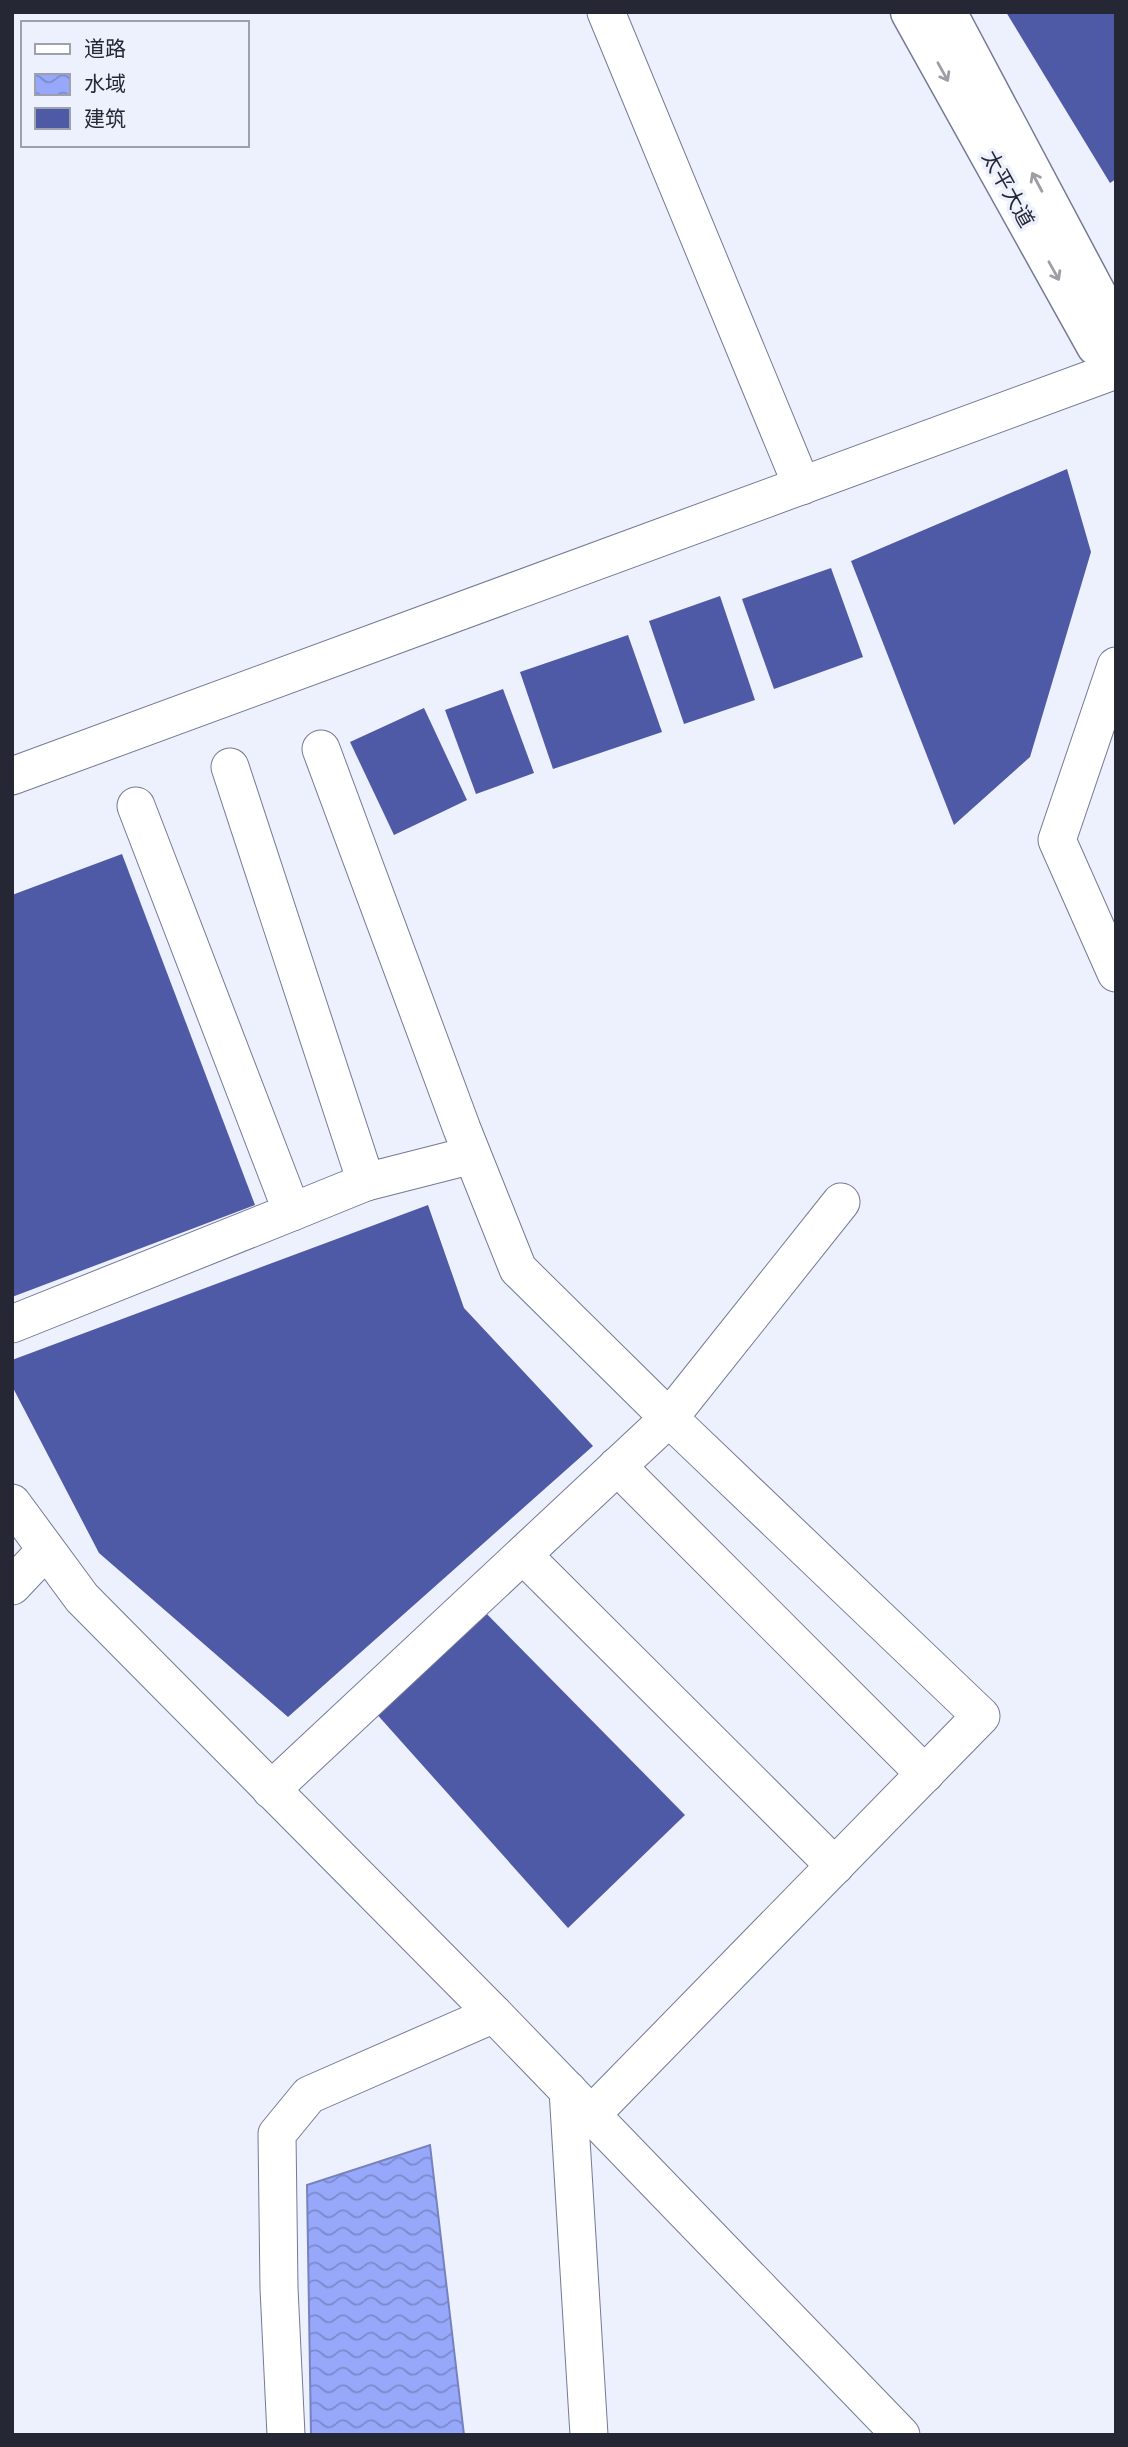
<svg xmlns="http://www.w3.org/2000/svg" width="1128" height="2447" font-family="'Public Sans','Noto Sans SC',sans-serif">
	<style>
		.water { fill: url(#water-waves); stroke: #7582bf; stroke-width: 2 }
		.building { fill: #4e5aa6 }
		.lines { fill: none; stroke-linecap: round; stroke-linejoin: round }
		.street-casing { stroke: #747a96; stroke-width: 39 }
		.secondary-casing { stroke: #747a96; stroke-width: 41 }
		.street { stroke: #fff; stroke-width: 37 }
		.secondary { stroke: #fff; stroke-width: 38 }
		.oneway { stroke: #9d9ea4 }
		.labels { text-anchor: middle; stroke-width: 7; stroke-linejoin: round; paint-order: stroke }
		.street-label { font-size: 21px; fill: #252834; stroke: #edf0fd }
	</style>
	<defs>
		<pattern id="water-waves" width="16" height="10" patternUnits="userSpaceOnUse" patternTransform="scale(1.75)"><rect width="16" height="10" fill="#97a8fb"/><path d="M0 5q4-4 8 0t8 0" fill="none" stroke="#7b89cc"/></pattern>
	</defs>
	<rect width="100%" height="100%" fill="#edf0fd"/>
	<!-- water -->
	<path class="water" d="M430,2145l34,290h-153l-4,-250z"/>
	<!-- building -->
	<g class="building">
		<path d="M1006,12h110v167l-6,4z"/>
		<path d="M1067,469l24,83 -61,205 -76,68 -103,-264z"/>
		<path d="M831,568l32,89 -89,32 -32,-90z"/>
		<path d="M720,596l35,104 -71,24 -35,-103z"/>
		<path d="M628,635l34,97 -109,37 -33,-97z"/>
		<path d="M503,689l31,84 -58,21 -31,-84z"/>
		<path d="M424,708l43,92 -73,35 -44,-93z"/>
		<path d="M122,854l133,351 -243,92v-402z"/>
		<path d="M428,1205l36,103 129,138 -305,271 -189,-164 -87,-167v-26z"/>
		<path d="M478,1605l207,210 -117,113 -194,-217z"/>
	</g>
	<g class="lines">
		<defs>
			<g id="street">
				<path d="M606,12l196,474"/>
				<path d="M1116,666l-59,174 59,133"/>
				<path d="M230,767l136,415 106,-27"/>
				<path d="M12,776l1104,-406"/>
				<path d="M136,806l156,406 74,-30"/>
				<path d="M12,1324l280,-112"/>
				<path d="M617,1466l308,308"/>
				<path d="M12,1503l70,95 412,416 407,421"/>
				<path d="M523,1555l312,311"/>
				<path d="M12,1586l34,-36"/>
				<path d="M271,1790l398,-372 -151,-149 -56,-140 -141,-380"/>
				<path d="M568,2090l21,345"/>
				<path d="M591,2115l390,-399 -312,-298 172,-216"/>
				<path d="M286,2435l-7,-147 -2,-154 32,-39 185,-81"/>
			</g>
			<g id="secondary">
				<path d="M910,12l186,334 20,9"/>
				<path d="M947,12l161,303"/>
			</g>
		</defs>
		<!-- street casing -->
		<use href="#street" class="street-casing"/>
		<!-- secondary casing -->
		<use href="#secondary" class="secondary-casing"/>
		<!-- street -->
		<use href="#street" class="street"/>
		<!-- secondary -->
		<use href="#secondary" class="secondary"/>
	</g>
	<!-- one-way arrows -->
	<defs><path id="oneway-shaft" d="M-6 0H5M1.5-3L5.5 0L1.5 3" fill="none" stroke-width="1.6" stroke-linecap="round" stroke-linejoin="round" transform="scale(1.75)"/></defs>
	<g class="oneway">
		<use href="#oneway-shaft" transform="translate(943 72) rotate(61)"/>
		<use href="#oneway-shaft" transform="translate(1037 182) rotate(-118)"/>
		<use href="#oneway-shaft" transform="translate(1054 271) rotate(61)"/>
	</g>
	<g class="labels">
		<!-- street labels -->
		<g class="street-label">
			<text transform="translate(1008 189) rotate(61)" y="7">太平大道</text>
		</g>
	</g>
	<!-- border -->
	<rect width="1128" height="2447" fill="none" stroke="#252834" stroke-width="28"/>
	<!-- legend -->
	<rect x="21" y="21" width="228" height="126" fill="#edf0fd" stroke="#9da0ad" stroke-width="2"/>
	<rect x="35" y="44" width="35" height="10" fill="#ffffff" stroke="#9da0ad" stroke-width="2"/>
	<text x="84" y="56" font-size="21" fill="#252834">道路</text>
	<rect x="35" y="74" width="35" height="21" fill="url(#water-waves)" stroke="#9da0ad" stroke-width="2"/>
	<text x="84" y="91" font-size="21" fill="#252834">水域</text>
	<rect x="35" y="108" width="35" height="21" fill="#4e5aa6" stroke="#9da0ad" stroke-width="2"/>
	<text x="84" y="126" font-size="21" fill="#252834">建筑</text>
</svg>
